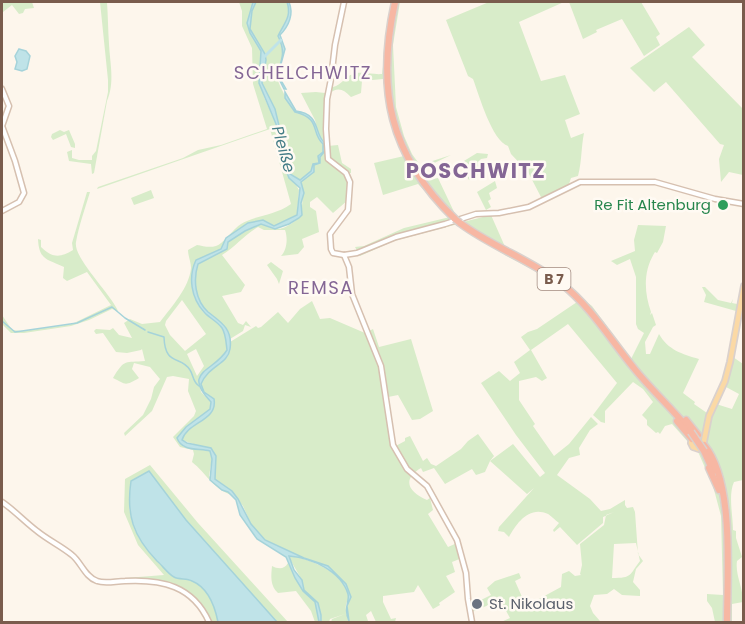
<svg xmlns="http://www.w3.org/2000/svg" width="745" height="624" font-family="Poppins,sans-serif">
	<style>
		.green { fill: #d8ecc9; fill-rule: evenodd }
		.water { fill: #bfe3e8; stroke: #a5d3da; stroke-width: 1.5 }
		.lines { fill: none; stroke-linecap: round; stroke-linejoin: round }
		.stream { stroke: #a5d3da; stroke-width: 1.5 }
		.canal { stroke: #bfe3e8; stroke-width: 3 }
		.secondary-casing { stroke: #d6c0b0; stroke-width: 7 }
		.primary-casing { stroke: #dad1cd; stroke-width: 8 }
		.highway-casing { stroke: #dad1cd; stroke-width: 9 }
		.secondary { stroke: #fff; stroke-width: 4 }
		.primary { stroke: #fbd9a5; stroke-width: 4.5 }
		.highway { stroke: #f7b7a3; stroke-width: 6 }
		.highway-bridge-casing { stroke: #dad1cd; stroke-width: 9; stroke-linecap: butt }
		.highway-bridge { stroke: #f7b7a3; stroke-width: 6 }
		.leisure-dot { fill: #2e9e5b; stroke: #fffaf3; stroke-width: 2 }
		.worship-dot { fill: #6b7280; stroke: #fffaf3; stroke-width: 2 }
		.labels { text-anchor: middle; stroke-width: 5; stroke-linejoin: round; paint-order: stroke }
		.shield { fill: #fffaf3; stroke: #a28b7f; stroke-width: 1.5 }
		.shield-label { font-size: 14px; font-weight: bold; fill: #7a5c4d }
		.leisure-label { font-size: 15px; fill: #27864d; stroke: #fffaf3; text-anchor: end }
		.worship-label { font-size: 15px; fill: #5b616d; stroke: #fffaf3; text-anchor: start }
		.water-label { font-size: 16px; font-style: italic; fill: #437c86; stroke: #fffaf3 }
		.quarter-label { font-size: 18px; letter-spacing: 1.5px; fill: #846695; stroke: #fffaf3 }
		.district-label { font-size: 21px; font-weight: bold; letter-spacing: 1.5px; fill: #846695; stroke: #fffaf3 }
	</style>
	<rect width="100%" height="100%" fill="#fdf6ec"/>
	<!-- green -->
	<g class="green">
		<path d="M2,2h30l2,6 -9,1 -2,4 -4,1 -7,-9 -9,7z"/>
		<path d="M100,2h7c1,14 1,28 2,42 1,20 6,38 -2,57l-13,72 -2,1 -1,-10 -22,-3 -2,-9 5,-2v8l7,2h13v-4l4,-5 12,-59v-12z"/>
		<path d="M239,2h14l-6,21 14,28 1,12 -3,14 5,20 12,27 7,38 6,16 6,5 4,7 -2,25 -23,11 -8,-5 -18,2 -27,26 -25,11c-8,17 -5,38 8,53 6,5 13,8 18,15 4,6 4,15 5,22 -8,13 -22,17 -28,31l2,11 10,10 -1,7 -24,18 -9,11 7,9 26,4 2,8 -3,17 23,19c-18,-5 -26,-22 -40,-33l2,-8 -1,-4 -13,-3 -7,-10 21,-21 2,-5 -8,-20 1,-12 -16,-3 -6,1 -15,34 -27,25 -1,-3 19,-18 8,-16 3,-12 6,-8 -10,-12 -16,-4 -2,6 7,9c-15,9 -13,6 -26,0 12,-20 12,-15 32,-17l-3,-12 -1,1 -14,3 -11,-1 -13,-19 -7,1 -2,-3 2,-2 14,1 3,-2 6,7 13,3 -8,-15 6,-4 12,5 18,-2c12,-16 29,-34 31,-54 0,-6 -3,-12 -3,-18l9,-5c6,1 12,3 19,1 7,-2 17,-17 25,-22 15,-9 33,-8 50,-20l-21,-75 -173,60 1,-2 85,-29 15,-8 23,-5 46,-16 -14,-45 -1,-36 -10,-22v-15zM182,300l24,34 -21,17 -15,-16 -5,-10 1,-4zM196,349l8,17 -7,10 -10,-22z"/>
		<path d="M256,2h31c5,14 -3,21 -9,34 4,8 6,15 3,26 -1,5 -4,10 -4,14 0,7 14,31 19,37 23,2 16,20 27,31v8l-5,4 1,7 -6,1 -1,7 -12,9 -7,-3 -7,-14v-9l-11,-45 -13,-26 4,-23 -1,-6 -15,-25 2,-18z"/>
		<path d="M392,2h8l-7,43 3,62 8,29 8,18 8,11 31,-10 -23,11 -2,3 1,7 4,-1 2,4 5,-1 18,38 7,6 28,-7 15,34 47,23 -2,2 41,32 39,53 13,-26 -6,-4 -2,-5v-47l-6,-18 -13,6 -6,-4 24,-10 -1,-11 4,-15 28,1 -3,16 -6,11 -2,-1c-12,19 -11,40 -4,60l-1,3 2,-2 4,12 -3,2 -8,15 1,12h4l9,-20c9,16 23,20 40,25l-16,34 12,9 -1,2 13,9 -1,2 4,3 6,-14 16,5 7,-15 -13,-7 7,-30 10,7v116l-9,2c-6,13 -1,34 -1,48l3,1v7l6,19 -5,4c-2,14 6,26 6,41l-11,2v18h-17l-3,-14 -5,-7v-7l16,1 -2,-79 -8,-30 -14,-32 -2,-4h-6l-3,-8 -16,-18 -7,2 -5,8 -2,-2 -2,1 -9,-8v-5l-5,-5 11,-13 -10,-13 -10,-7 -28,29v12l-4,-1 -8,-7 24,-32 -49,-59 -37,26 16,28 -5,3 -6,-4 -17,4v19l16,24 -2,2 21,30 15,-12 22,-27 7,7 -8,6 -11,18 1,7 -11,3 -12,17 33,24 11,12 9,-2 15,-9v5l2,3 6,-1 2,5 3,42 5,7 -7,8 -3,13 7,8v6l-18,-1 -8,-6 -7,5 -13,1 -4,11 3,7 7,8 -2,1h-97l9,-4 -5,-9 -4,1 -3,-6 -6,3 -1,-3 -19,8 -1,-12 12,-1 8,-4 -4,-7 8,-7 24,-8 2,5 -6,3 11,25 35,-19 1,-13 7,-3 6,5 6,-1 -1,-1 2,-9 -2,-21 24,-19 2,-10 8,-3 -11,5v6l-26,22 -17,-18 -6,5 -1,-2 6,-7c-4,-3 -9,-8 -11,-9 -19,-9 -32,10 -39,23l-5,-5 -6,-1 1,-4 35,-39 -7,6 -37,-33 -5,11 -9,3 -4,-6 -27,15 -11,-16 -11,4 -2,-4c-20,12 -12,24 6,32l3,-2 3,12 -5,4 20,33 9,-4 5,15 -10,4 3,10 -9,4 9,16 -16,11 1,2 -7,4 -15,-24 -4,7 -31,4v6l8,17 5,-1 -1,4h-19l-5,-11 -5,4 2,6 -2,1h-35l1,-3 13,-5 -15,5 -1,3h-8l-3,-19 -14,-13 -2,-10 -14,-24c21,2 58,17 61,40 0,3 -3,7 -3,9 -1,5 1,10 2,14l-1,-13 4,-9 -5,-13 -18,-18 -24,-8 -39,-18 -14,-16 -8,-18 -16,-19 -12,-8 -1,-28 -32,-11c5,-18 29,-18 33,-37l-11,-11 -3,-8 6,-11 20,-16 3,-15 26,-16 2,2 3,-1 17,-15 10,11 12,-14 12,-8 8,18 10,-1 35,15 8,-4 6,18 32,-8 22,72 -13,8 -8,1 -14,-25 -15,3 9,50 13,-7v-3l5,-2 13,25 4,-3 4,6 5,2 25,-17 7,-8 10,-7 16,22 -4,5 23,-17 27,33 5,-4 -29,-38 -35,-52 18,-12 11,10 10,-8 -6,-11 16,-12 -9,-13 7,-5 9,-3 40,-27c-24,-26 -55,-36 -84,-54 -12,-7 -24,-16 -35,-24l-64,17 -34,15 -5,-9 9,-1 40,-18 46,-11 -32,-33 -35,11 -9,-32 30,-7 -11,-24 -10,-53 -21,2 -1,12 -10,4c-7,-7 -13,-11 -22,-3l3,-9 1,2c9,-2 11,-10 20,-13 9,-3 20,1 29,0zM636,543l4,18c-11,14 -7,17 -28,17l2,-34z"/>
		<path d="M489,2h75l-45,20 22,59 24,-6 15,39 -15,6 6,18 13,-5c-3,15 -2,28 -6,43l-7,2 -2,6 -27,15 -14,-27 -17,-18 -3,-8c-16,-5 -29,-51 -35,-67l-5,-3 -22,-56z"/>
		<path d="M569,2h72l19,32 -4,3 4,8 -16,11 -22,-37 -26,11 1,2 -14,7z"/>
		<path d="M689,27l16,18 -13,12 51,52v66l-14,-3 -8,10 -2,-23 5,-14 -4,-1 -54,-62 -12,10 -24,-24z"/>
		<path d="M316,92l9,1 1,3 -2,28 3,34c21,17 22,14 21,42l-15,13 -16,-16 -7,5v5l6,4 3,21 -17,7 2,8 -6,7 -17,2c6,-6 7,-18 4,-26h-21l-6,-3c-13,7 -23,20 -36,28l23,30 -4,7 -19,4 16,27 5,2 3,-4 5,6 -6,-2 -2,6 -13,8c-5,-16 -14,-18 -24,-29 -11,-13 -13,-30 -8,-46l29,-15 1,-7 17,-11 16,-7c5,1 10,5 14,5 10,1 21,-8 27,-15 -1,-11 3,-21 -1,-32l13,-10v-7l6,-2v-6l5,-6 -1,-8 -5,-5 -4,-18 -14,-27z"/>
		<path d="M60,130l4,2 5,-2 6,14v4l-4,-1 -5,-13 -13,6 -2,-3 1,-3z"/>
		<path d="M338,145l4,18 9,6v4h-3l-18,-14 -2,-13z"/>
		<path d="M477,153l11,1 -1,4 -6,1 -3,3 2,12 -11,6 -10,-16z"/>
		<path d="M495,181l2,7 -8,5 2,6 -3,2 3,6 -5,3 -9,-18z"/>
		<path d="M151,190l3,8 -20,7 -3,-7z"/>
		<path d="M87,192h3c-5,17 -11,33 -14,50 -3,16 35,52 42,69l-6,-2 -23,11 -18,6 -47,7h-13l-9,-9v-9l10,15 11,1 49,-7 39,-19 -24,-33 -20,9 -4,-3 1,-11c-16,-8 -25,-6 -26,-28l3,1v7c11,11 19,11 32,3l-1,-7z"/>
		<path d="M271,262l12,9 -4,13 -2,-5 -10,-14z"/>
		<path d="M702,287h3l13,13 13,3 2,-4 -1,4 5,1 3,-13 -6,32 2,-12 -32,-9 2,-7z"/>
		<path d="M150,465l48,58 90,99h-11l-91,-102 -37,-49 -18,10c-6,34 2,55 26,80 5,4 11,13 17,16 5,3 13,1 18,4 17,7 23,26 26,41h-9c-3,-8 -8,-22 -17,-27 -28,-14 -61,-12 -92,-10v-5l64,-5 -26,-30 -14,-33 1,-33z"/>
		<path d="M288,563l15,28 12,11 4,20h-4l-4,-11 -15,-20 -18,2c-8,-7 -7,-17 -6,-27 6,3 12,4 16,-3z"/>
	</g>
	<!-- water -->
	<g class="water">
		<path d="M253,2h3l-4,9 -2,18 15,25 1,6 -4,23 13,26 11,45v9l4,11 10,6 11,-9 2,-7 6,-1 -1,-7 5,-4v-8c-13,-12 -1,-25 -28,-32l-10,-14v-6l11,19c25,3 18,23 28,31l1,9 -5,6v6l-6,2v7l-13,10 3,11 -3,10 1,12 -3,3 -10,6 -14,5 -14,-5 -16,7 -17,11 -1,7 -29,15c-5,16 -3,36 10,48 13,10 25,17 22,37 -2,15 -22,17 -29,35l3,8 10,7c4,22 -27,23 -32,41l5,3 24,5 5,8 -1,23 17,12 6,8 13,25 14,16 39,18 24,8 18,18 5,13 -4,9 2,15c-6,-14 1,-19 -1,-27 -7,-23 -36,-36 -59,-38l5,14 8,10 2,10 14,13 3,12v7h-2l-4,-20 -12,-11 -8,-13 -9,-21 -29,-18 -17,-24 -4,-15 -8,-8 -6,-2 -12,-10 2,-21 -2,-8c-11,-3 -28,1 -33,-13l9,-11 24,-18 1,-7c-30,-31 3,-30 16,-52 -1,-7 -1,-16 -5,-22 -5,-7 -13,-10 -18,-16 -13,-14 -16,-35 -8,-52l25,-11 5,-11 22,-15 15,-3 11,6 23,-11 3,-27 -11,-10 -3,-8 -10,-46 -17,-41 2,-32 -11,-18 -3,-10z"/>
		<path d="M287,2h2c5,12 0,24 -9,33l5,14 -7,26 8,14h-2l-7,-14c5,-16 9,-23 1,-39 6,-13 14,-19 9,-34z"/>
		<path d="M19,49l7,2 4,5 -3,13 -5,2 -7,-2 2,-7 -2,-6z"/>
		<path d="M149,471l37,49 91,102h-59c-3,-15 -9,-34 -26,-41 -5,-3 -13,-1 -18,-4 -6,-3 -12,-12 -17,-16 -24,-25 -31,-46 -26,-80z"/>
	</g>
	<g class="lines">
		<!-- stream -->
		<g class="stream">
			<path d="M2,321l13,11 62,-9 35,-16 13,11 20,12"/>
			<path d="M148,332l16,5c1,30 17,18 26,33 4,6 2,11 9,16"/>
		</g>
		<!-- canal -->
		<path class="canal" d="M264,57l17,-17"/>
		<defs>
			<g id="secondary">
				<path d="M344,2l-9,43 -4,34 -4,20 -1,30 2,30 18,14 4,9 -2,28 -18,24 1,15 2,4 11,2 13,-2 39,-16 49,-13 31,-10 23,-1 30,-6 51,-25h75l60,17 29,5"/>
				<path d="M2,89l7,17 -7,20"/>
				<path d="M2,126l13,35 9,32 -5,9 -17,9"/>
				<path d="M344,255l5,12 3,27 29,72 12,79 14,24 20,17 30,54 9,33 2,26 4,23"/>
				<path d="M2,502c12,8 23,20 35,29 11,9 24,15 35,24 9,7 13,22 25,26 8,3 19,0 28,0 37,-2 68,5 84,41"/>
			</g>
			<path id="primary" d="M692,438l-1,5 2,4 6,2 4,-3 6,-30 16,-35 5,-19 14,-76"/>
			<g id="highway">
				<path d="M395,2c-19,87 -6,153 60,217"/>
				<path d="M460,223c32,24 71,37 102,61 29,23 48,55 71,83 18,23 40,42 58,65"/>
				<path d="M686,420l12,15"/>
				<path d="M677,421l15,18"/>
				<path d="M704,445c31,37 23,130 23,177"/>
				<path d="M704,451l9,20"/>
				<path d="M709,468l10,22"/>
			</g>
		</defs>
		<!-- secondary casing -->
		<use href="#secondary" class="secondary-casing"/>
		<!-- primary casing -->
		<use href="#primary" class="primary-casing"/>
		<!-- highway casing -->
		<use href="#highway" class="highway-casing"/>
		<!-- secondary -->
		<use href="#secondary" class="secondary"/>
		<!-- primary -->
		<use href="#primary" class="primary"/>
		<!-- highway -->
		<use href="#highway" class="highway"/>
		<defs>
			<g id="highway-bridge">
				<path d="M455,219l5,4"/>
				<path d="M691,432l13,19"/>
			</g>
		</defs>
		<!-- highway-bridge casing -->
		<use href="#highway-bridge" class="highway-bridge-casing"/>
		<!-- highway-bridge -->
		<use href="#highway-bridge" class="highway-bridge"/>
	</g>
	<!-- markers -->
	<circle class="leisure-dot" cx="723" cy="205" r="6"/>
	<circle class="worship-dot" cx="477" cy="604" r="6"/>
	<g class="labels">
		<!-- shield labels -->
		<rect class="shield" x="537.5" y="268" width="33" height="22" rx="4.5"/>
		<g class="shield-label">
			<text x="554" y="284">B 7</text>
		</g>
		<!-- leisure labels -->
		<g class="leisure-label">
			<text x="711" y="210">Re Fit Altenburg</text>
		</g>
		<!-- worship labels -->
		<g class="worship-label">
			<text x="489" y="609">St. Nikolaus</text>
		</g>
		<!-- water labels -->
		<g class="water-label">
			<text transform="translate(284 149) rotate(74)" y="6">Pleiße</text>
		</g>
		<!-- quarter labels -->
		<g class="quarter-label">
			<text x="303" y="79">SCHELCHWITZ</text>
			<text x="321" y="294">REMSA</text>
		</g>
		<!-- district labels -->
		<g class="district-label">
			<text x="476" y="178">POSCHWITZ</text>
		</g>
	</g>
	<!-- border -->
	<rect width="745" height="624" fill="none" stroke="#7a5c4d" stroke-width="6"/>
</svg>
